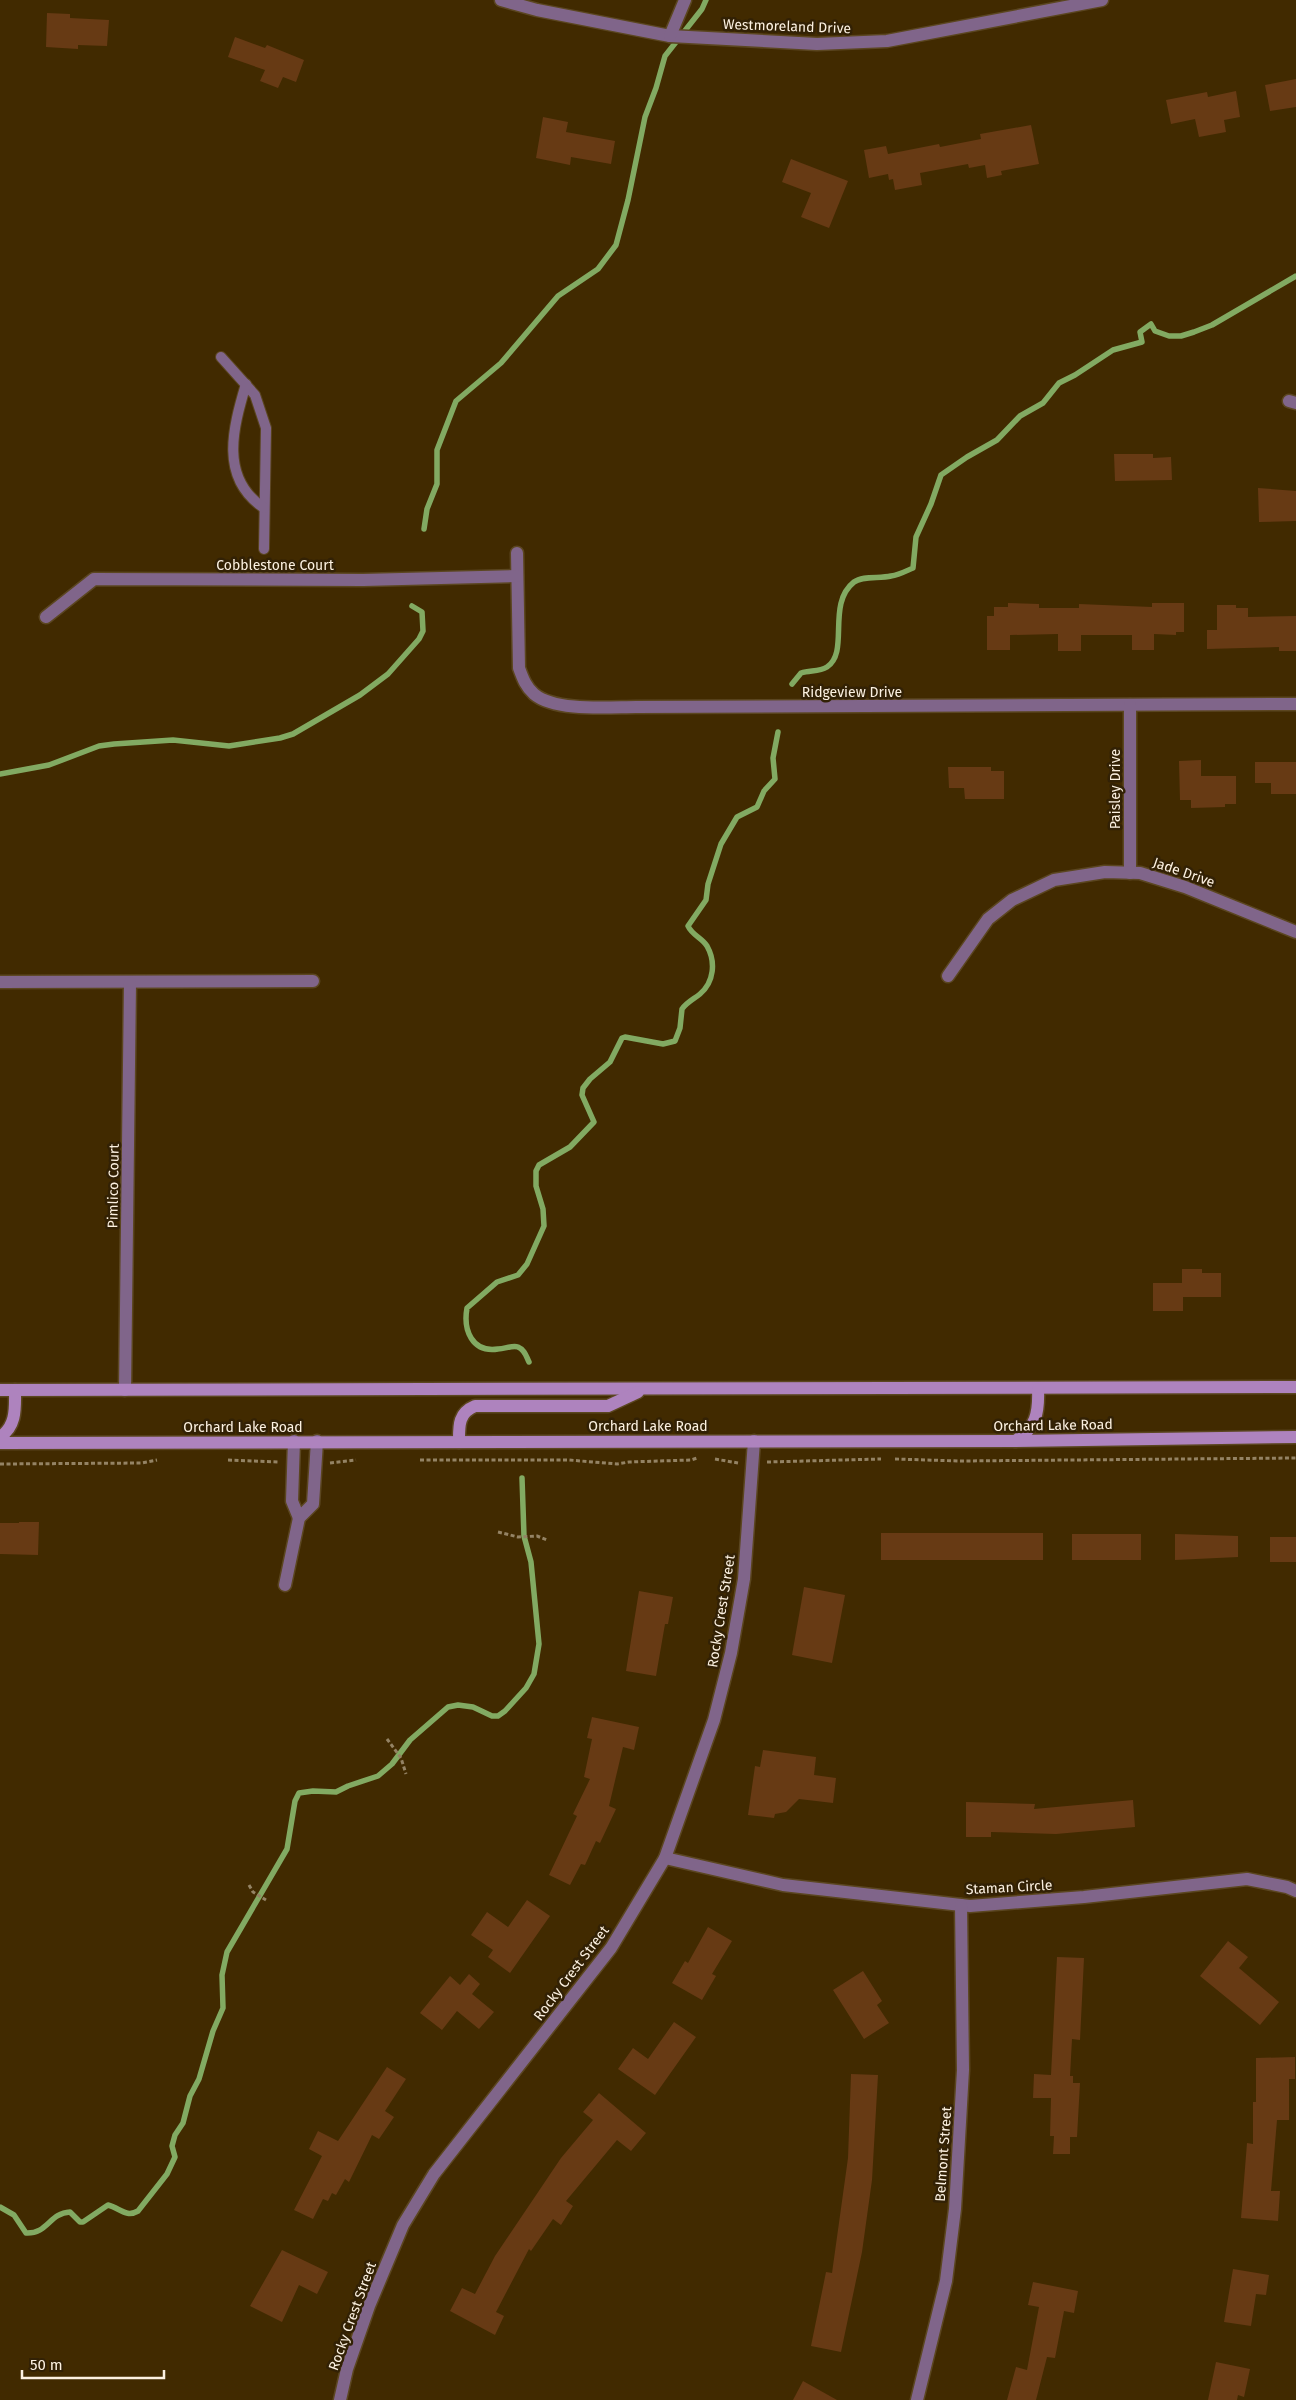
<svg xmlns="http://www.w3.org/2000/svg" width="1296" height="2400" font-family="'Fira Sans',sans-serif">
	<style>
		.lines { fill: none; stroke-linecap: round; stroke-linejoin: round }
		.stream { stroke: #82aa62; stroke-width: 5.5 }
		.building { fill: #673a14 }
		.service-casing { stroke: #5b4620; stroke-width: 12 }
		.minor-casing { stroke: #5b4620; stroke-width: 15 }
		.secondary-casing { stroke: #5b4620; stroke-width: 15 }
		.path { stroke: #948364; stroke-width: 3; stroke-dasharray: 4 2.5; stroke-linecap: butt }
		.service { stroke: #80658a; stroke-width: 10 }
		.minor { stroke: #80658a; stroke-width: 12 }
		.secondary { stroke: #ae83be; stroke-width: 12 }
		.labels { text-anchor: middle; stroke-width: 5; stroke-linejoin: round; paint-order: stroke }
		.street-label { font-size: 14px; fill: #fcf1e1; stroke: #322105 }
	</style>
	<rect width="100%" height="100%" fill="#412a00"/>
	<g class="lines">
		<!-- stream -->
		<g class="stream">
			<path d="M424,529l3,-20 10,-25v-34l19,-49 45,-38 57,-67 40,-27 18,-24 12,-45 17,-83 11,-29 9,-32 37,-47 4,-9"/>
			<path d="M792,684l9,-11c9,-3 18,-1 26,-6 23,-15 -1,-63 27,-85 9,-7 26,-3 37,-6 8,-1 15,-5 22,-8l3,-31 15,-33 10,-29 26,-18 30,-17 23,-24 23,-13 16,-20 16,-8 38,-25 29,-8 -2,-10 11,-8 4,7 14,5h12l13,-4 18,-7 84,-49"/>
			<path d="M0,774l49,-9 50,-19 15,-2 59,-4 56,6 51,-8 13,-4 67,-39 28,-21 31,-35 4,-8 -1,-19 -10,-6"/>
			<path d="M529,1362c-3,-6 -4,-12 -11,-15 -6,-2 -13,2 -20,2 -26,4 -35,-19 -31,-41l30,-26 21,-7 9,-11 17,-38 -1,-17 -7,-23v-15l3,-6 31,-18 24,-25 -12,-27 1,-7 7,-9 20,-17 12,-24 3,-1 38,7 12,-3 5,-13 2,-19c5,-7 12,-10 18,-15 14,-12 16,-32 7,-48 -5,-8 -15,-11 -19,-20l18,-26 2,-16 13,-40 16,-27 20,-10 7,-16 11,-12 -2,-21 5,-26"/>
			<path d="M0,2207l14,8 12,18c22,1 23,-20 44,-21l10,10h3l25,-17c12,3 18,13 30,6l29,-37 8,-17 -3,-11 3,-11 8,-12 7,-27 9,-17 14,-48 10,-23 -1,-33 5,-23 60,-103 8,-48 4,-8 14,-2 23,1 12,-6 30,-10 14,-12 18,-24 38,-33 10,-2 15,2 19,9h6l7,-5 21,-23 8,-14 5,-30 -8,-82 -7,-26 -2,-58"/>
		</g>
	</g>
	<!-- building -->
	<g class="building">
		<path d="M47,13l23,1v4l39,2 -2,26 -29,-1v4l-32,-2z"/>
		<path d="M235,37l30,11 2,-3 37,15 -8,22 -13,-5 -5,11 -18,-7 5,-11 -37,-13z"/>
		<path d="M1296,79v28l-26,4 -5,-26z"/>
		<path d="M1236,91l4,26 -16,3 2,12 -27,5 -4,-18 -24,5 -5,-24 41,-8 1,5z"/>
		<path d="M543,117l25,5 -2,10 49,9 -4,23 -40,-7 -1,8 -34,-7z"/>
		<path d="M1031,125l8,39 -38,7 1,4 -15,3 -2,-13 -16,3 -1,-4 -48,9 2,12 -27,5 -2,-11 -4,1 -1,-6 -19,4 -5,-28 22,-4 2,8 51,-10 1,3 41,-8 -1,-5z"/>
		<path d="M791,159l57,22 -19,47 -28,-11 10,-24 -29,-11z"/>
		<path d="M1114,454h39v4l18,-1 1,23 -57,1z"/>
		<path d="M1258,488l38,3v30l-37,1z"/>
		<path d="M1008,603l31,1v4h40v-4l73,3v-4h32v29h-8v3l-22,-1v16h-22v-15h-51v16h-23v-17l-48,1v15h-23v-34h7v-9h14z"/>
		<path d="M1217,605h19v3h12v9l48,-1v35h-17v-4l-72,2v-19h10z"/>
		<path d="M1201,760v16h35v28h-11v3l-34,1v-8h-11l-1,-39z"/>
		<path d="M1255,762h41v32h-25v-11h-16z"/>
		<path d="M948,767h43v4h13v28h-39l-1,-11h-15z"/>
		<path d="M1182,1269h20v4h19v24h-38v14h-30v-28h29z"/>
		<path d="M19,1522h20l-1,33 -38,-1v-31h19z"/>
		<rect x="881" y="1533" width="162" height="27"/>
		<rect x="1072" y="1534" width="69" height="26"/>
		<path d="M1175,1534l63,2v21l-63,3z"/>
		<rect x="1270" y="1537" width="26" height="25"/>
		<path d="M804,1587l41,8 -13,68 -40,-8z"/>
		<path d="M639,1591l34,6 -5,27h-3l-9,52 -30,-5z"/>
		<path d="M592,1717l47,10 -5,23 -11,-3 -14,59 7,3 -16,34 -4,-2 -11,24 -4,-1 -11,21 -21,-10 28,-59 -4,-2 17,-35 -6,-2 8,-38 -5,-1z"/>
		<path d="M763,1750l53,7 -2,18 22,3 -3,25 -34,-4 -13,13 -11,2 -1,4 -26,-3 7,-49 5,1z"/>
		<path d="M1133,1800l2,27 -79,7 -65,-2v5h-25v-35l69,2 -1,5z"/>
		<path d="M527,1900l23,16 -40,57 -22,-16 5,-7 -22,-15 16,-23 21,15z"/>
		<path d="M708,1927l24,14 -20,33 4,2 -14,24 -30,-17 13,-22 3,2z"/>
		<path d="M1228,1941l20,16 -9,11 40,34 -19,23 -60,-49z"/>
		<path d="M1057,1957l27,1 -4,82 -8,-1 -2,37h3v7h7l-3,54h-7v17h-17l1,-18h-4l1,-38h-18l1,-24 17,1z"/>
		<path d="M863,1971l19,30 -5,4 12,18 -25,16 -31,-49z"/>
		<path d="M469,1974l11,10 -8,10 22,18 -15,17 -22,-18 -15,19 -22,-17 30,-37 10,9z"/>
		<path d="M674,2022l22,15 -41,58 -37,-26 15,-21 15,11z"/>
		<path d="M1295,2057v22h-6v41h-12l-6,71h9l-2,30 -37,-3 6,-75 6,1v-42h3v-44z"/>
		<path d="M387,2067l19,12 -21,32 9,6 -15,22 -7,-4 -23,47 -4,-3 -9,16 -4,-2 -4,8 -5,-2 -10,20 -19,-9 28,-54 -13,-7 9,-18 20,10z"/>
		<path d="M851,2074l27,1 -6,105 -10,72 -21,100 -30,-6 15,-74 6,1 16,-115z"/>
		<path d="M599,2093l47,40 -15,18 -14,-11 -51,61 7,5 -12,19 -8,-6 -22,32 -2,-2 -33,63 8,4 -9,19 -45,-24 12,-23 13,6 20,-38 66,-98 32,-38 -10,-8z"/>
		<path d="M282,2250l46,22 -11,22 -18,-9 -17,37 -32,-16z"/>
		<path d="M1233,2269l36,6 -3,20 -10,-1 -5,32 -27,-4z"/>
		<path d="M1033,2282l45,9 -4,22 -10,-2 -9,47 -8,-1 -11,43h-29l9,-33 11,3 12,-63 -11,-2z"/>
		<path d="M1216,2362l34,7 -6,28 -6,-2 -1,5h-29z"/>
		<path d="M803,2381l34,19h-44z"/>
	</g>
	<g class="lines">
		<defs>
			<g id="service">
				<path d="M221,357l34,38 11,33 -2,121"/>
				<path d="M246,384c-13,44 -27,94 18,124"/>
			</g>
			<g id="minor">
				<path d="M501,0l36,10 133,26 147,8 70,-3 215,-41"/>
				<path d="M670,36l15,-36"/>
				<path d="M1289,401l7,2"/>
				<path d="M517,553l2,115c4,11 7,19 15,26 21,18 76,13 102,13l660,-3"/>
				<path d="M46,617l48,-38 269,1 154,-4"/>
				<path d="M1130,705v168"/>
				<path d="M948,976l40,-57 24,-19 42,-20 51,-8 35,1 45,14 111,45"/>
				<path d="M0,982l313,-1"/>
				<path d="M125,1390l5,-407"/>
				<path d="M294,1441l-2,60 7,17"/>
				<path d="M285,1585l14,-67 14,-14 4,-63"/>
				<path d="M665,1858l118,27 187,21 114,-9 163,-18 40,8 9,4"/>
				<path d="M340,2400l7,-31 22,-63 34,-81 31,-51 177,-226 54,-90 49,-138 17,-67 13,-74 10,-138"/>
				<path d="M917,2400l29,-119 9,-72 8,-139 -2,-165"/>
			</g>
			<g id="secondary">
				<path d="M0,1390l1296,-3"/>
				<path d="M0,1437c17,-11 15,-30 15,-47"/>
				<path d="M1015,1441c21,-13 24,-28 23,-52"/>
				<path d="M459,1442c0,-16 -1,-29 16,-36h133l30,-14"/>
				<path d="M0,1443l1015,-2 281,-4"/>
			</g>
		</defs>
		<!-- service casing -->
		<use href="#service" class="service-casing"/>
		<!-- minor casing -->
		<use href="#minor" class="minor-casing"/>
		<!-- secondary casing -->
		<use href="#secondary" class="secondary-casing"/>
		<!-- path -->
		<g class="path">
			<path d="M715,1459l23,4"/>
			<path d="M895,1459l64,2 337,-3"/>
			<path d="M228,1460l51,2"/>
			<path d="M420,1460h149l48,4 12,-2 62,-2 6,-2"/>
			<path d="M767,1462l114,-3"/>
			<path d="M330,1463l26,-3"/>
			<path d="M0,1464l142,-1 15,-3"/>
			<path d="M498,1532l20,5 19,-1 10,4"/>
			<path d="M387,1739l14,19 5,16"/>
			<path d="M249,1885l4,7 13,8"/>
		</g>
		<!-- service -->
		<use href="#service" class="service"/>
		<!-- minor -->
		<use href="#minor" class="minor"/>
		<!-- secondary -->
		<use href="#secondary" class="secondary"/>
	</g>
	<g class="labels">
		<!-- street labels -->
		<g class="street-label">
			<text transform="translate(787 26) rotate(2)" y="5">Westmoreland Drive</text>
			<text x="275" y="570">Cobblestone Court</text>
			<text x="852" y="697">Ridgeview Drive</text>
			<text transform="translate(1115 789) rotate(-90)" y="5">Paisley Drive</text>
			<text transform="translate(1184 872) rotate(19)" y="5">Jade Drive</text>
			<text transform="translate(113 1186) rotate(-89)" y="5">Pimlico Court</text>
			<text transform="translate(1053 1425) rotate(-1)" y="5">Orchard Lake Road</text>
			<text x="648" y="1431">Orchard Lake Road</text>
			<text x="243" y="1432">Orchard Lake Road</text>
			<text transform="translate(721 1611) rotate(-81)" y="5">Rocky Crest Street</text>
			<text transform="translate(1009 1887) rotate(-3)" y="5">Staman Circle</text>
			<text transform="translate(571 1973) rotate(-53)" y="5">Rocky Crest Street</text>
			<text transform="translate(943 2154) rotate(-86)" y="5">Belmont Street</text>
			<text transform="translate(352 2316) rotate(-70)" y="5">Rocky Crest Street</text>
		</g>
	</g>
	<!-- scale -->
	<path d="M22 2370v8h142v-8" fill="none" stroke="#fcf1e1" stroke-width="2.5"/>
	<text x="30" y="2370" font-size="15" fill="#fcf1e1" stroke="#322105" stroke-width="4" paint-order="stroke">50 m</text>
</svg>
